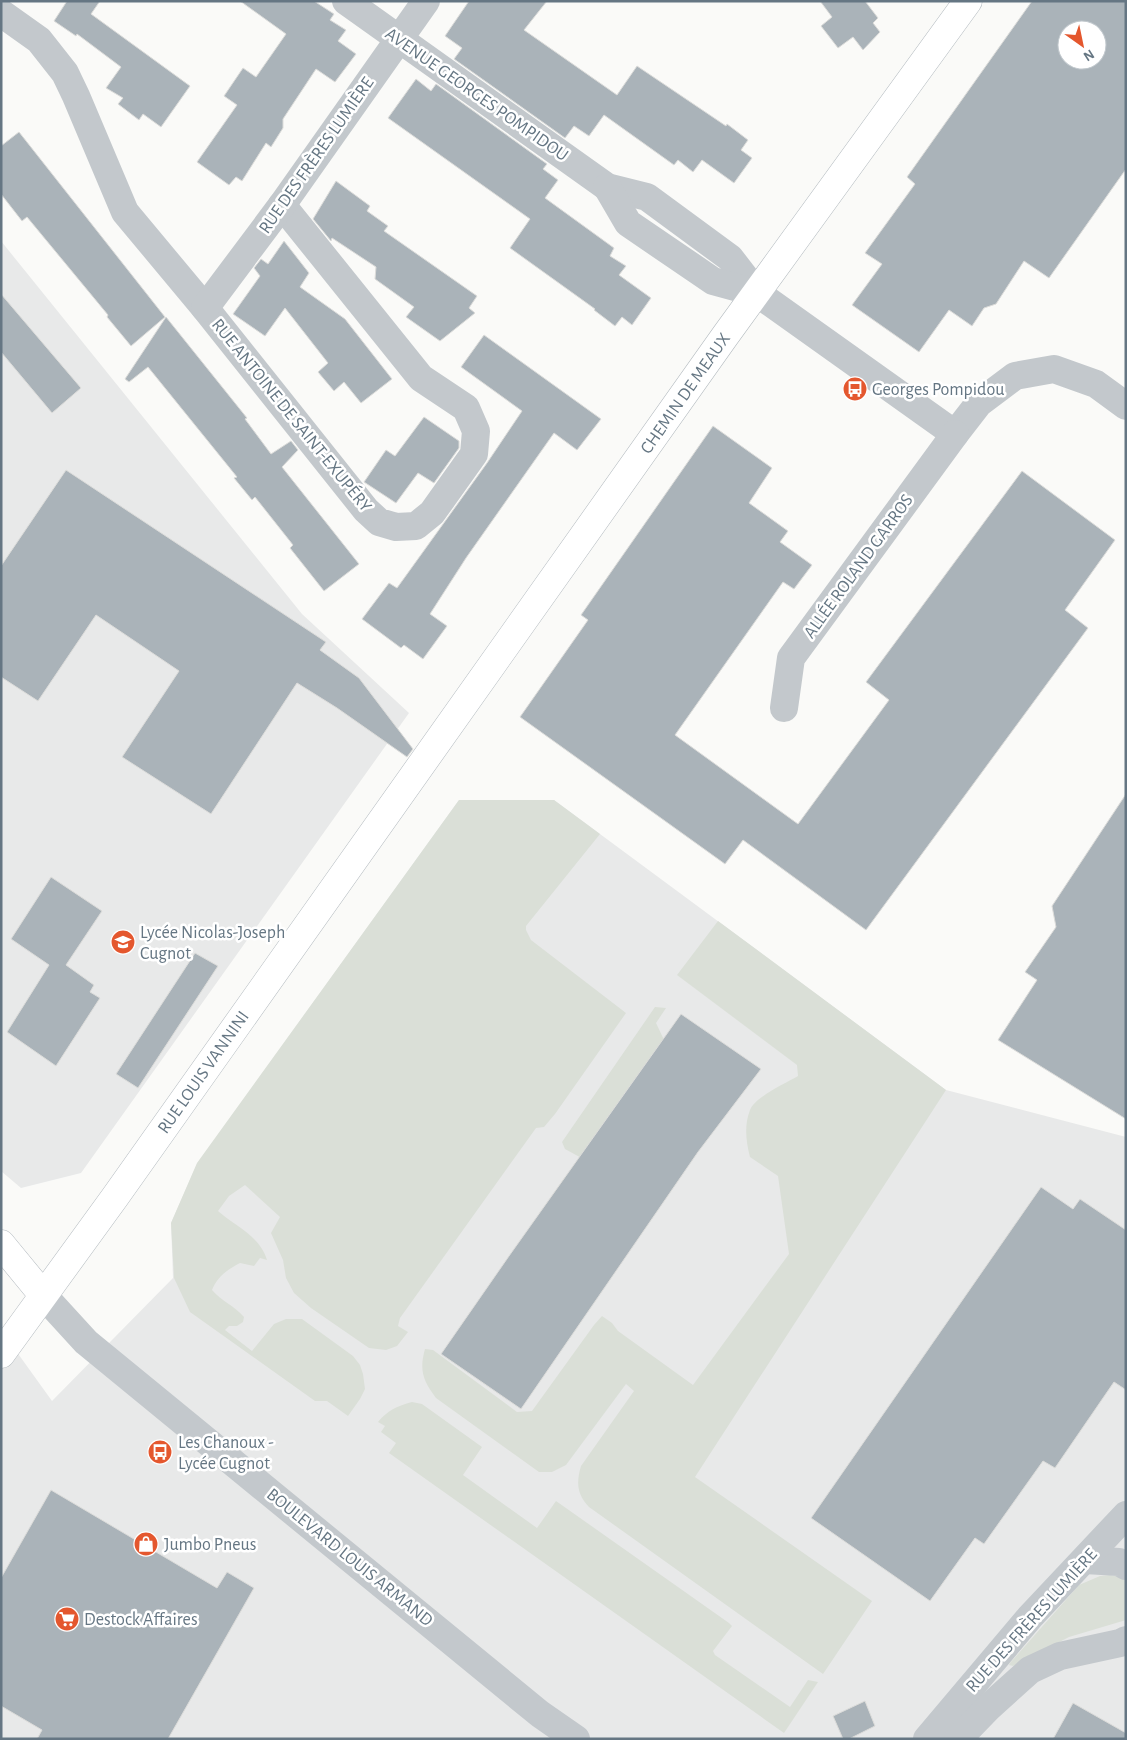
<svg xmlns="http://www.w3.org/2000/svg" width="1127" height="1740" font-family="'Alegreya Sans',sans-serif">
	<style>
		.built { fill: #e8e9e9 }
		.green { fill: #dadfd7 }
		.building { fill: #aab3b9; stroke: #dcdcda; fill-rule: evenodd }
		.lines { fill: none; stroke-linecap: round; stroke-linejoin: round }
		.secondary-casing { stroke: #b3babf; stroke-width: 29 }
		.street { stroke: #c3c8cc; stroke-width: 28 }
		.secondary { stroke: #fff; stroke-width: 28 }
		.labels { text-anchor: middle; stroke-width: 5; stroke-linejoin: round; paint-order: stroke }
		.street-label { font-size: 18px; fill: #657683; stroke: #fff }
		.poi-label { font-size: 18px; fill: #657683; stroke: #fff; text-anchor: start }
	</style>
	<rect width="100%" height="100%" fill="#fafaf8"/>
	<!-- built -->
	<g class="built">
		<path d="M1,241l301,373 107,99 -328,460 -60,15 -20,-17z"/>
		<path d="M459,800h95l392,290 180,47v602h-1125v-409l51,71 121,-123 -2,-55 26,-59z"/>
	</g>
	<!-- green -->
	<g class="green">
		<path d="M459,800h95l46,34 -74,92v4l5,10 95,73 -71,101 -11,13 -8,1 -136,190 -2,8 10,6 -11,14 -11,4 -17,-2 -58,-40 -17,-15 -8,-15 -3,-18 -12,-27 9,-16 -35,-32 -16,11 -11,15c17,15 42,25 49,49l-7,-2 -6,8 -14,-3c-12,6 -23,14 -28,27 9,11 23,16 32,27l-1,5 -6,4h-8l-4,4 27,21 22,-27 12,-5h16l51,37 7,9 3,9 2,15 -5,10 -12,17 -21,-15h-12l-125,-89 -16,-34 -3,-55 26,-60z"/>
		<path d="M718,921l228,169 -251,387 177,124 -49,73 -234,-167c-12,-13 -13,-24 -8,-41l53,-75 -8,-7 -60,81 -14,7h-13l-103,-74c-13,-17 -17,-28 -11,-49l8,1 84,62 15,-1 62,-86 8,-9 10,7 6,8 75,54 96,-131 -11,-78 -28,-19c-4,-15 -6,-32 0,-47 5,-13 36,-27 48,-34l-1,-11 -120,-90z"/>
		<path d="M655,1007l11,1 -10,15 18,38 -76,106 -33,-18 -3,-7z"/>
		<path d="M412,1402l10,2 60,43 -19,28 74,53 19,-27 173,122 3,3 -19,25 2,4 75,52 18,-27 10,2 -34,51 -395,-280 7,-10 -15,-11 4,-6 -7,-4c10,-12 19,-16 34,-20z"/>
		<path d="M1110,1575l16,3v42l-57,17 -56,29 -4,-1 1,-2 69,-78 21,-9z"/>
	</g>
	<!-- building -->
	<g class="building">
		<path d="M67,1h33l-9,13 99,72 -29,41 -18,-13 -4,6 -21,-16 5,-6 -17,-10 15,-21 -44,-33 -1,2 -22,-15z"/>
		<path d="M240,1h74l20,13 -4,6 16,10 -8,11 18,13 -21,28 -19,-13 -33,50v9l-12,19 -5,-4 -24,38 -6,-4 -7,8 -32,-23 40,-57 -13,-9 19,-28 13,9 30,-43z"/>
		<path d="M469,1h78l-23,29 93,65 20,-29 89,60 1,-2 21,16 -7,10 11,8 -18,25 -32,-23 -9,12 -15,-12 -4,5 -70,-50 -15,21 -15,-10 -9,12 -111,-79 8,-11 -17,-12z"/>
		<path d="M820,1h45l13,17 -5,5 7,9 -17,18 -10,-13 -15,11 -17,-22 11,-9z"/>
		<path d="M1032,1h94v168l-77,109 -25,-17 -28,43 -12,4 -12,18 -23,-16 -30,42 -67,-47 30,-41 -17,-11 50,-69 -8,-7zM1067,30h30v30h-30z"/>
		<path d="M416,79l15,12 5,-7 111,80 -4,5 15,11 -13,18 69,50 -4,8 16,10 -7,9 32,23 -19,27 -10,-8 -7,9 -21,-16 1,-1 -85,-61 20,-29 -142,-101z"/>
		<path d="M19,132l146,185 -34,29 -24,-29 1,-2 -81,-98 -5,4 -21,-27v-48z"/>
		<path d="M336,181l34,25 -3,5 21,15 -4,5 93,65 -8,12 6,5 -35,28 -34,-24 8,-10 -39,-28 1,-12 -44,-29 -1,3 -18,-22z"/>
		<path d="M284,241l25,32 -9,14 45,32 47,60 -31,24 -17,-21 -10,9 -16,-19 10,-9 -43,-55 -20,28 -32,-22 27,-38 -6,-8 7,-9 7,5z"/>
		<path d="M1,294l80,94 -29,25 -51,-61z"/>
		<path d="M166,317l81,101 -2,1 26,35 20,-13 7,9 -16,17 77,97 -35,27 -34,-43 3,-3 -38,-48 -3,3 -18,-22 3,-1 -89,-110 -19,15 -4,-3z"/>
		<path d="M484,335l117,84 -24,31 -23,-17 -88,125 -36,56 17,12 -24,33 -19,-14 -3,3 -39,-29 27,-36 8,5 90,-125 35,-52 -61,-44z"/>
		<path d="M424,417l35,24v7l-25,35 -16,-10 -22,30 -32,-21 22,-32 9,6z"/>
		<path d="M713,426l59,42 -23,35 39,28 -8,11 32,23 -18,24 -11,-7 -108,153 123,89 91,-124 -23,-18 156,-211 93,69 -50,70 23,18 -222,302 -123,-90 -18,24 -205,-147 68,-97 -7,-5z"/>
		<path d="M66,470l260,172 -6,8 39,28 54,71 -6,8 -70,-49 -40,-25 -86,131 -89,-57 57,-86 -83,-56 -58,86 -37,-24v-111z"/>
		<path d="M1126,794v325l-128,-79 39,-60 -12,-8 31,-45 -4,-21z"/>
		<path d="M51,877l51,34 -36,54 28,20 -4,7 10,6 -44,68 -49,-34 42,-67 -38,-26z"/>
		<path d="M195,953l23,13 -80,122 -22,-14z"/>
		<path d="M681,1014l80,55 -63,83 -177,257 -80,-55 68,-98z"/>
		<path d="M1041,1187l32,22 7,-10 46,31v160l-12,-8 -59,86 -12,-7 -59,83 -9,-6 -45,63 -119,-83z"/>
		<path d="M51,1490l166,98 10,-16 27,16 -86,151h-131l5,-9 -41,-24v-128z"/>
		<path d="M865,1701l10,25 -26,13h-6l-10,-23z"/>
		<path d="M1073,1703l53,30v6h-73z"/>
	</g>
	<g class="lines">
		<defs>
			<g id="secondary">
				<path d="M1,1244l42,51"/>
				<path d="M1,1354l114,-157 610,-861 243,-335"/>
			</g>
		</defs>
		<!-- secondary casing -->
		<use href="#secondary" class="secondary-casing"/>
		<!-- street -->
		<g class="street">
			<path d="M346,1l261,186 40,10 83,61 27,35 198,141 24,-31 36,-27 39,-7 42,15 30,22"/>
			<path d="M1,13l38,27 26,33 11,23 49,116 80,96 161,202 13,12 17,5 20,-1 16,-13 42,-59 2,-23 -10,-23 -45,-30 -139,-173"/>
			<path d="M607,187l21,36 85,58 44,12"/>
			<path d="M205,308l77,-103 144,-204"/>
			<path d="M784,708l7,-50 164,-224"/>
			<path d="M43,1295l43,47 454,372 36,25"/>
			<path d="M1085,1560l34,2 7,4"/>
			<path d="M927,1739l103,-122 96,-102"/>
			<path d="M958,1739l31,-32 41,-37 30,-14 60,-13 6,-3"/>
		</g>
		<!-- secondary -->
		<use href="#secondary" class="secondary"/>
	</g>
	<!-- icons -->
	<defs>
		<symbol id="bus-disc" viewBox="-11 -11 22 22"><circle r="9.5" fill="#e4572e" stroke="#fff"/><path d="M-5-6H5V4H4V6H2V4H-2V6H-4V4H-5ZM-3.5-4V0h7V-4ZM-3.5 1.2v1.5H-2V1.2ZM2 1.2v1.5H3.5V1.2Z" fill="#fff"/></symbol>
		<symbol id="school-disc" viewBox="-11 -11 22 22"><circle r="9.5" fill="#e4572e" stroke="#fff"/><path d="M0-5L7-2L0 1L-7-2ZM-4 1L0 2.5L4 1V4Q0 6-4 4Z" fill="#fff"/></symbol>
		<symbol id="shop-disc" viewBox="-11 -11 22 22"><circle r="9.5" fill="#e4572e" stroke="#fff"/><path d="M-5-2.5h2.3a2.7 3.5 0 0 1 5.4 0H5L5.5 6h-11ZM-1.5-2.5h3a1.5 2.3 0 0 0-3 0Z" fill="#fff"/></symbol>
		<symbol id="supermarket-disc" viewBox="-11 -11 22 22"><circle r="9.5" fill="#e4572e" stroke="#fff"/><path d="M-6-5.5h2.5l.6 2H6L4.5 2H-2.5L-4.4-4H-6ZM-1.5 3.2a1.3 1.3 0 1 0 .1 0ZM3 3.2a1.3 1.3 0 1 0 .1 0Z" fill="#fff"/></symbol>
	</defs>
	<g fill-rule="evenodd">
		<use href="#bus-disc" x="841" y="375" width="28" height="28"/>
		<use href="#school-disc" x="109" y="928" width="28" height="28"/>
		<use href="#bus-disc" x="146" y="1438" width="28" height="28"/>
		<use href="#shop-disc" x="132" y="1530" width="28" height="28"/>
		<use href="#supermarket-disc" x="53" y="1605" width="28" height="28"/>
	</g>
	<g class="labels">
		<!-- street labels -->
		<g class="street-label">
			<text transform="translate(477 94) rotate(35)" y="6">AVENUE GEORGES POMPIDOU</text>
			<text transform="translate(316 155) rotate(-55)" y="6">RUE DES FRÈRES LUMIÈRE</text>
			<text transform="translate(685 393) rotate(-55)" y="6">CHEMIN DE MEAUX</text>
			<text transform="translate(292 415) rotate(51)" y="6">RUE ANTOINE DE SAINT-EXUPÉRY</text>
			<text transform="translate(858 566) rotate(-54)" y="6">ALLÉE ROLAND GARROS</text>
			<text transform="translate(203 1072) rotate(-55)" y="6">RUE LOUIS VANNINI</text>
			<text transform="translate(350 1557) rotate(39)" y="6">BOULEVARD LOUIS ARMAND</text>
			<text transform="translate(1031 1620) rotate(-48)" y="6">RUE DES FRÈRES LUMIÈRE</text>
		</g>
		<!-- poi labels -->
		<g class="poi-label">
			<text x="872" y="395">Georges Pompidou</text>
			<text x="140" y="938">Lycée Nicolas-Joseph<tspan x="140" dy="21">Cugnot</tspan></text>
			<text x="178" y="1448">Les Chanoux -<tspan x="178" dy="21">Lycée Cugnot</tspan></text>
			<text x="164" y="1550">Jumbo Pneus</text>
			<text x="84" y="1625">Destock Affaires</text>
		</g>
	</g>
	<!-- border -->
	<rect width="1127" height="1740" fill="none" stroke="#657683" stroke-width="5"/>
	<!-- north arrow -->
	<g transform="translate(1082 45) rotate(147)"><circle r="24" fill="#ffffff" stroke="#c1c8cd"/>
	<path d="M0-4L9 19L0 12L-9 19Z" fill="#e4572e"/>
	<text y="-8" font-size="14" font-weight="bold" text-anchor="middle" fill="#657683">N</text>
	</g>
</svg>
